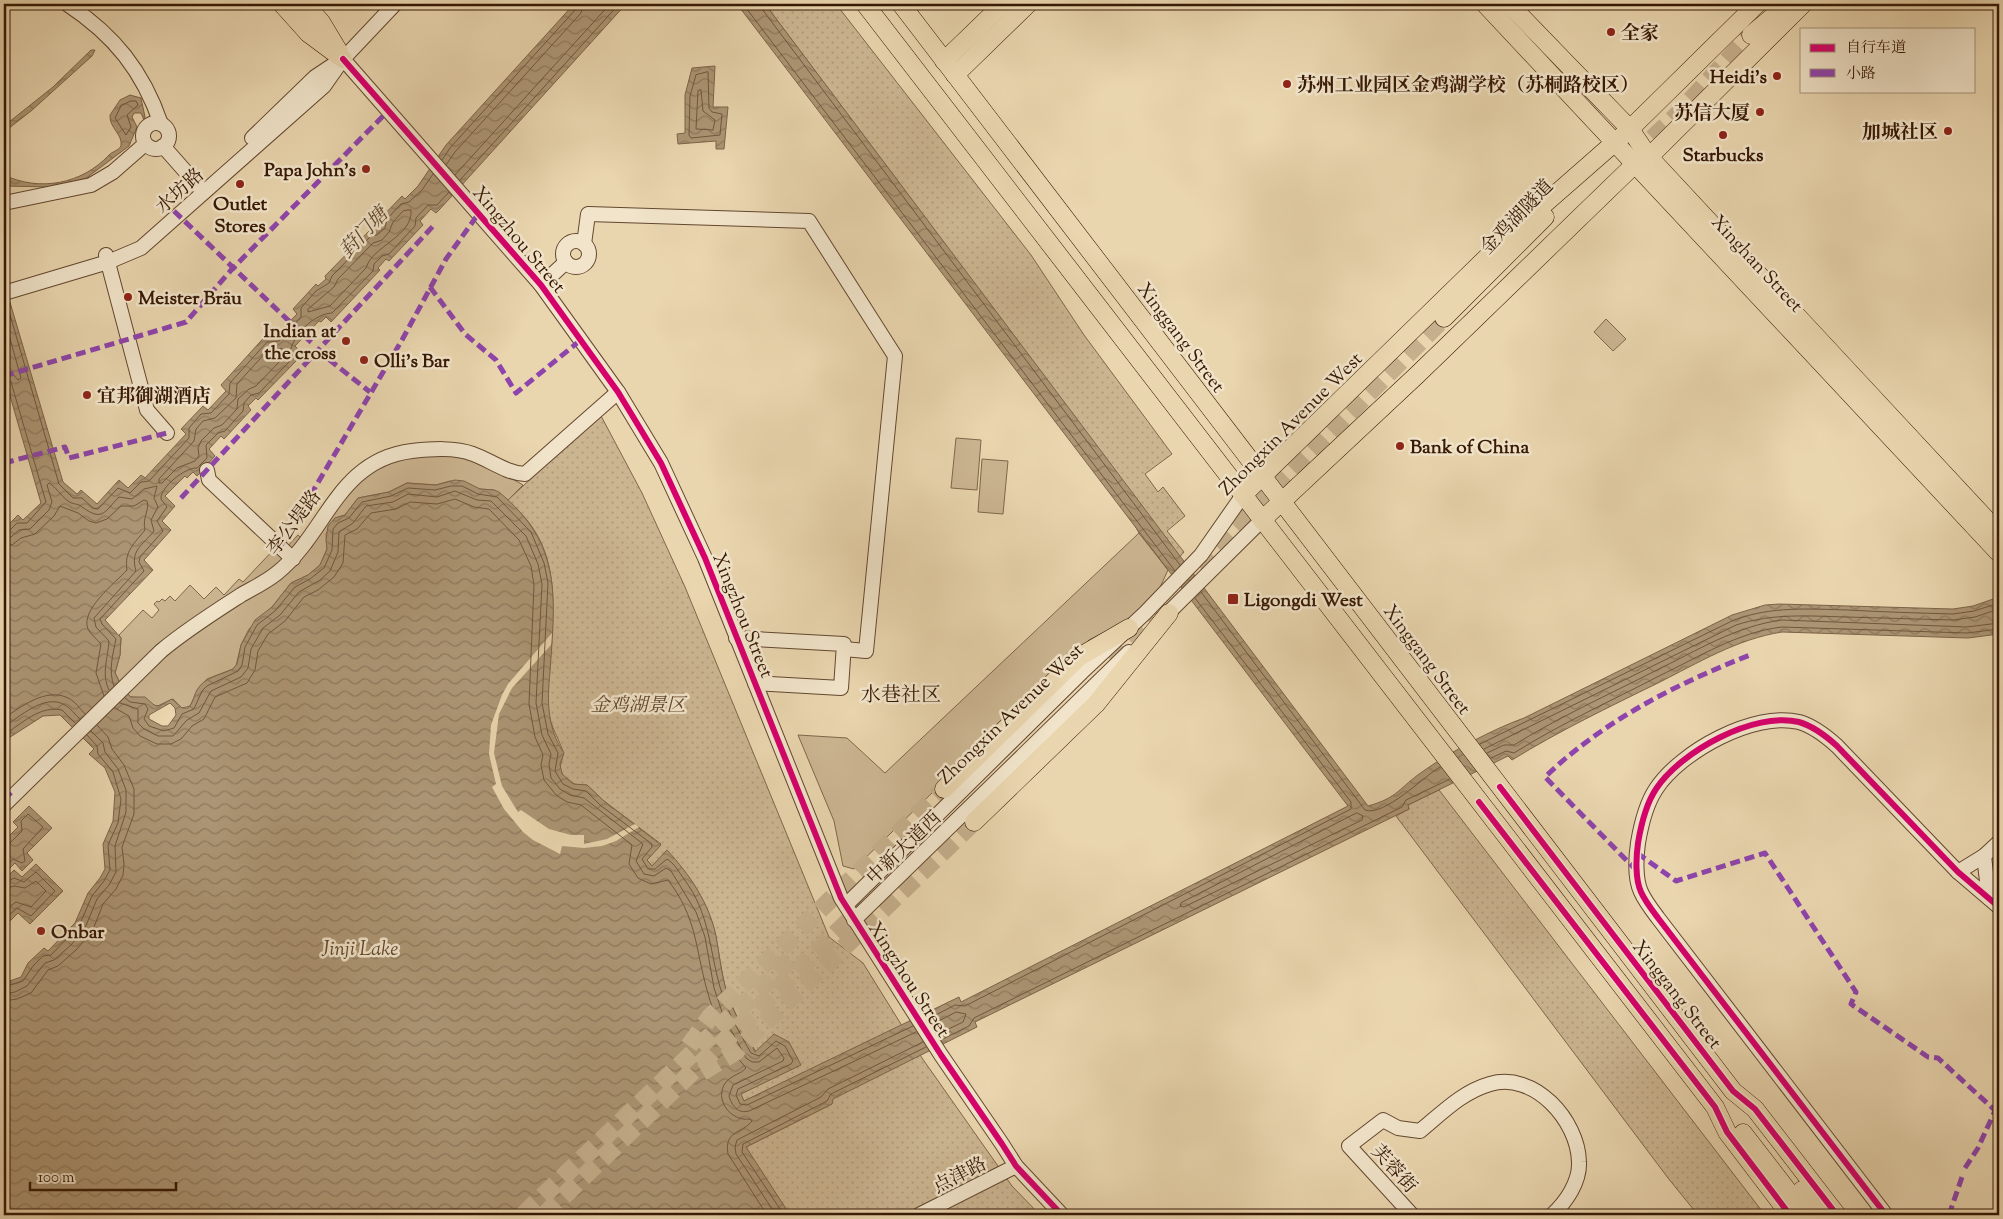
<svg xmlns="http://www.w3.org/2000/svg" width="2003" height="1219" font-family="'Sorts Mill Goudy','Noto Serif SC',serif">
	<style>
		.grass { fill: #cbb591; stroke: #80664a }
		.park { fill: url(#park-dots); stroke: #80664a }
		.water { fill: url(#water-waves); stroke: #7d6347; fill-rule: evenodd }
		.pier { fill: #e9d5ae }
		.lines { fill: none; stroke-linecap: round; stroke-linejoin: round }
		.shore { stroke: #71563c; stroke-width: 1 }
		.major-tunnel { stroke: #c5af8c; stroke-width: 18; stroke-dasharray: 18 9; stroke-linecap: butt }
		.minor-casing { stroke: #63472e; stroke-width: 16 }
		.major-casing { stroke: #361804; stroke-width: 19 }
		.minor { stroke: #f1e4ca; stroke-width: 14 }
		.major { stroke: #e9d5ae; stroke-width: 18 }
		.quiet { stroke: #8e44ad; stroke-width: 5; stroke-dasharray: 10 5; stroke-linecap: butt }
		.cycleway-casing { stroke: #f1e4ca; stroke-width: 9 }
		.cycleway { stroke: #d6006c; stroke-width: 6 }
		.poi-dot { fill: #8f2418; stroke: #f1e4ca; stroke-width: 2 }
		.labels { text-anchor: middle; stroke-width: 5; stroke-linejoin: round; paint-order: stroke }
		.poi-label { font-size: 19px; font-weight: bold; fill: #361804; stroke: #f1e4ca; text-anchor: start }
		.street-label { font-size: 19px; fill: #361804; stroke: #f1e4ca }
		.park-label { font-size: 19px; font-style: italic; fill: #63472e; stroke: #f1e4ca }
		.water-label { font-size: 20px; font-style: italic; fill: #5f442b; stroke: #f1e4ca }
		.neighbourhood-label { font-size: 20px; fill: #361804; stroke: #f1e4ca }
	</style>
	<defs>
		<pattern id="park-dots" width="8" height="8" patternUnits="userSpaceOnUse" patternTransform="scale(1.25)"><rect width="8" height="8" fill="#cbb591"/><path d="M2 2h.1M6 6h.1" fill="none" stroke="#af9b7b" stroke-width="1.8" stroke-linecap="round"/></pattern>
		<pattern id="water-waves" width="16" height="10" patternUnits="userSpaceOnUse" patternTransform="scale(1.25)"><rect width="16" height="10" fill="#ac9574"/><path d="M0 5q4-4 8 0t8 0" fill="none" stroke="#8d795d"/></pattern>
	</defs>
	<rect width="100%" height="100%" fill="#e9d5ae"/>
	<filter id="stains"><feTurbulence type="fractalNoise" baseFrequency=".004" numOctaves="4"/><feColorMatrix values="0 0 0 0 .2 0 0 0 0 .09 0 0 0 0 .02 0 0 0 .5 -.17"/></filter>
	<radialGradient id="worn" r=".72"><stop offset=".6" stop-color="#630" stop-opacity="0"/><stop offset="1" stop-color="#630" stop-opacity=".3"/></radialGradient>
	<g class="grass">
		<path d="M1606,319L1626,339L1613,351L1594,332Z"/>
		<path d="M956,438L981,440L977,490L951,488Z"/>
		<path d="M414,455H460L497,470L523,485L507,501L494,490L480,489L450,481L436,485L407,483L389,492L358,498L345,515L335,518L326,534L327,549L320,565L308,575L291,583L272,607L249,629L241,645L236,666L233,669L207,679L198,689L190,706L182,708L173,699L158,706L152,705L145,698L131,697L124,691L115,673L120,655L121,638L119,635L143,610L152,618L159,610L154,604L157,601L159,602L162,599L165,601L170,596L175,601L190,585L204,599L216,587L224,595L239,579L243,582L278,545L284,550L298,535L311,548C329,520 346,484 377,468C388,462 402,459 414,455Z"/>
		<path d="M982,459L1008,461L1003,514L978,512Z"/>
		<path d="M1139,533L1168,570L1157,594L1128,620L1089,640L854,869L843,866L834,821L798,735L847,738L885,773Z"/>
	</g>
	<g class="park">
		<path d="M765,4H836L1031,255L1084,335L1172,454L1145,474L1158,492L1163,487L1185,516L1167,531L1184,552L1168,570L1139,533L1076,419Z"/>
		<path d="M600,414L642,493L685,587L829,937L863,963L922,1058L1012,1186L1040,1215H790L746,1149V1147L832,1104L817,1067L744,1101L740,1094L800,1065L756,1052C744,1031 732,1010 725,986C721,970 719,953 716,937C709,904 690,875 667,851L652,866L647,860L661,844L604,801L587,785C575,787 564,781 560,770C560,764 564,756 563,751C557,735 547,720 547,701C549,629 573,551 507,501Z"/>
		<path d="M1439,790L1765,1215H1698L1668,1178L1396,816L1409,809L1408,805Z"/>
	</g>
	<g class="water">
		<path d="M574,4H626L440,209L436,213L431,209L420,221L423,225L389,261L386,259L378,268L380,270L331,322L326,317L321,322L319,321L295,346L298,349L292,355L297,360L258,400L256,398L248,406L251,410L224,439L221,436L209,449L215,456L197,476L193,472L187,478L185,476L165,496L175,506L162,521L171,530L144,560L153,570L105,620L121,638L120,655L115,673L124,691L131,697H145L154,705L158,706L172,699L182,708H188C194,702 193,697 197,690C204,677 221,675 233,669L237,664L241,645L255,620L272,607L291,583L308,575L320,565L327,549L326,540L328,526L335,518L345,515L358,498L389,492L407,483L436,485L455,480L464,481L480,489L494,490L499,492C563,545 555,597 550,672C547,701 547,728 564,753L560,764L562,774L574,784L587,785L604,801L661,845L647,860L652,866L667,850C690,875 709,903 716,936C719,953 721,970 725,986C731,1009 744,1030 755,1052L774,1034L789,1042L801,1065L741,1094L744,1101L959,997L961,1002L1348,806L737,4H765L1368,806C1398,798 1400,787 1422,772C1450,752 1493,729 1524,718L1732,615L1765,605L1779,604L1953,609L1973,606L1999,597V634L1968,638L1782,632C1737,639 1698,663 1658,683C1609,707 1559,731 1512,760L1508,756L1408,805L1409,809L975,1022L977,1027L833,1099L832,1104L746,1147L790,1215H4V983L21,977L28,963L44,948L48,951L75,923L88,893L100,878L105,869L103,844L113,821L115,792L105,768L89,754L94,749L60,715L43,716L4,741V529L18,515L23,520L41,503L4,375V282L63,482L77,494L81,490L97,504L119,480L128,488L141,475L145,478L186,434L181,429L203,406L208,410L226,391L221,385L269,332L274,338L297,314L293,309L316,284L318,286L326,279L325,276L371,229L374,231L382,223L379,220L402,196L405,199L418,186L446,145ZM170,703L175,708L176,715L168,726H162L149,719V715Z"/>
		<path d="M91,50H95L92,56L31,111L4,132V126L53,87Z"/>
		<path d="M715,66L713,107H728L724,149H716V141L678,144L677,134L685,133V95L692,68Z"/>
		<path d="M130,95L141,98L145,117L144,120L141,113H134L132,117L137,127L129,146L85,179L49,187L4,186V175C40,192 82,184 109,155C113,151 118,151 121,146C123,134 109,128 110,115L120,100Z"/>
		<path d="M29,806L52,828L27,853L33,860L22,871L15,863L4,874V841L18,827L13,822Z"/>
		<path d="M36,864L63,891L30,924L18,913L4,927V880L14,870L22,877Z"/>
	</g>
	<path class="pier" d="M552,633L551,645L512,688L499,714L494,753L502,786L518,812L521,810L549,829L571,835H584V844L607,839L635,824L639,827L616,841L602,846L584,848L562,846L560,854L533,840L523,832L504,809L492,787L496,784L489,754L491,725L502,695L508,684Z"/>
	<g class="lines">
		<g class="shore">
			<path d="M743,4L1175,571"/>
			<path d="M761,4L762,9L1180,565"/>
			<path d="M708,72L709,108L712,112L722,114L720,135L691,138L689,135L690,96L696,75Z"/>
			<path d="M701,90L703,111L715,120L713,130L696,129L698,91Z"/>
			<path d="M131,101H136L138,105L127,115L131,127L126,135L115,118L121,106Z"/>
			<path d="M442,160L450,148L576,9L577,4"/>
			<path d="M446,165L455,152L581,13L583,4"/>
			<path d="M455,175L610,4"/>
			<path d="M460,180L619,4"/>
			<path d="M411,210C413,237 373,245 366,268L330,306L308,312V309L334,287L338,279L373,243L382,240L389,232L393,222L403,211Z"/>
			<path d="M6,301L59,484L73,498H82L93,508L98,509L118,488L130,493L141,482L149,481L189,438V428L201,414L211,413L229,394L230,383L267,342L279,341L301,317V308L316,291L329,283L332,276L371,236L377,235L385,228L387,219L401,204L409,202L422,190L433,174"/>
			<path d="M4,317L21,378L18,380L12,373L4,371"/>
			<path d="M282,349L281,360L256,386L249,389L238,399L237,409L222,425L214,428L201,441L198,448L199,456L195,461L177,468L162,483H159V479L194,441L196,429L203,421L215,418L236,398L237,384L269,349Z"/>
			<path d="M4,378L11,382L46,502L27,523H17L9,531L4,532"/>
			<path d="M4,539L11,537L19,530L30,529L49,510L52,502L47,485L49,483C55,486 61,496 68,501C73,505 78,503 82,507C103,522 104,512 119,497L132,499L144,489L157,486L154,498L158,507L151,520L154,531C142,546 130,550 136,571L94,618L96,627L109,641C108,658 101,674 109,690"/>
			<path d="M4,546L12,545L21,538L35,534L54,516L60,506L78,513L89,521L96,523L107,519L121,506H134L144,500L147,501C150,509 142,518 145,530C134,544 124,551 127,570C115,583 80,610 88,629C91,635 97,639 101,644L96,673L104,696"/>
			<path d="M1201,592L1365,810C1384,817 1423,777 1440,767"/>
			<path d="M114,686C108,671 113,654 116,639L102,624L100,619L144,571L139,562L140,557L163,531L157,521L167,507L161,499C160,487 186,467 197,468L207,458L206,445L218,433L225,431L243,411L244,403L251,395L259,393L289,362C287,341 311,314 332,313L373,271L374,264L382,256L389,254L415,226L416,218L428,205H437L449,192"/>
			<path d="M125,698L130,702L145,704L148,709L144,719L149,726L164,731L174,728L182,714L194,709L202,691L207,686L238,671L242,665L245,647L257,625L275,611L295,587L310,579L324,568L332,550L333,529L338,523L349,518L362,502L391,496L408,488L435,490L451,486H462L478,494L497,497L531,532L544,563L548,583L542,703L548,734L558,753L555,771L563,784L573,789L586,791L600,805L652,844V847L642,859L648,869H655L667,859C674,863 679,872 684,879C710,914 709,948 720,987C727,1011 739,1032 751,1053L759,1056L776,1041L785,1046L793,1061L791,1064L738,1089L736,1095L740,1104L747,1105L913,1026"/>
			<path d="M120,703L138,709V723L144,729L158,736H173L187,720L199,713L211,691L241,677L248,668L251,649L263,628L280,615L299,592L320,580L330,571L338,552L339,532L353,523L366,506L393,502L408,494L437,497L455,491L477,500L491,501L526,536L538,564L542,584L536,703L542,735L551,754L549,764L551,778L560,789L570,795L584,798L643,844L636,861L644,874L654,876L666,868L671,871L696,912L705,937L714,988L723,1015L746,1058L752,1062H759L777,1048L784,1058L783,1061L733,1085L729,1096C732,1106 738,1114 749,1111L916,1032"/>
			<path d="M115,708L129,716L133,728L140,736L157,744H171L181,739L192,726L204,719L215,697L247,683L255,670L258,651L268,634L285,621L304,597L318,590L334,577L343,563L345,535L357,529L371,513L396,509L410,502L437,504L455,499L474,507L489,509L519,540L531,566L534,585L529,704L535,737L543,755L541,765L544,780L556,795L567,802L581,805L632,845L629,864L638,878L651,884L668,880C697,918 695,947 707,990C714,1017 728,1048 746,1068C741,1074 732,1075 726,1082C713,1099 731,1122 750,1119L752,1121C742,1134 724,1130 728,1154L767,1215"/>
			<path d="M4,718C21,707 46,687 68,698C75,701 80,709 85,714"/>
			<path d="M4,727C19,717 45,693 65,705C71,708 75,715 80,719"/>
			<path d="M4,735C21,724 40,705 62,710L75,723"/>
			<path d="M1480,744L1734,620C1772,606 1809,609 1848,610C1883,612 1918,613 1953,614L1974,611L1999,603"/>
			<path d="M1484,749L1736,625C1773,613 1808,616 1846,617C1882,618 1917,619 1953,620L1975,617L1999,609"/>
			<path d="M1487,753L1504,745H1514C1559,717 1608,695 1655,671C1696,651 1736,626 1782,620L1967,627L1999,623"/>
			<path d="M1491,758L1506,751L1514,753C1560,724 1611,701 1659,676C1699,657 1738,632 1782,627L1967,633L1999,629"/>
			<path d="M1357,813L1363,816L1362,820L1184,907L1180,906L1181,903Z"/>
			<path d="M4,845L9,844L22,831L21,821L28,814L43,827L23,849L25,861L22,863L13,859L4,867"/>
			<path d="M4,883L14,878L24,882L36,872L55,891L31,916L17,908L4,920"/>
			<path d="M4,889L14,886L25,888L36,881L46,891L31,907L16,902L4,911"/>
			<path d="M4,987L23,981L33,966L43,956L51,955L79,926L92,896L104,881L110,870L108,845L118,823L121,799L113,772L98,754L97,746L87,735"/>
			<path d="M4,994L15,992L27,986L45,963L54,960L71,945L85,928L97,899L109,885L116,872L115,846L126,812V790L118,769L105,752L103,743L91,731"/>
			<path d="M4,1001L17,999L31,993L48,970L58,966L76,950L92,932L103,904L116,889L123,875L124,864L122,847L134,814V789L124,765L112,749L108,737L97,725"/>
			<path d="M928,1019L955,1005L965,1006L1351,809V802L1195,598"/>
			<path d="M931,1025L956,1012L966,1014L963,1022L938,1034"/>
			<path d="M941,1040L969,1026L974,1018L1402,807L1406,800L1450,779"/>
			<path d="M776,1215L736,1154L735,1147L737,1140L821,1097L828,1089L923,1042"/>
			<path d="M784,1215L742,1152L743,1144L827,1101L831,1094L926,1047"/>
		</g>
		<g class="major-tunnel">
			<path d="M1633,157L1675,117L1751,35"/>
			<path d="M1197,565L1444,318"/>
			<path d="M1113,662L1156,619"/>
			<path d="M689,1046L710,1017L944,789"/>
			<path d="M702,1072L735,1052L974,822"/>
			<path d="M523,1215L791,959"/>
			<path d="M544,1215L864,906"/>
		</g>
		<defs>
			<g id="minor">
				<path d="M67,4C114,35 143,71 161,124"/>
				<path d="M343,59L541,285L618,392L661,463L705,558L841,898L941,1055L1002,1144L1016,1166L1062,1215"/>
				<circle cx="156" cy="136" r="13"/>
				<path d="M252,138L315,77L336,63"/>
				<path d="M163,146L200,188"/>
				<path d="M4,203L91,185L113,172L145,144"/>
				<circle cx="576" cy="254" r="13"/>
				<path d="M584,244L588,214L809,221L895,356L866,651L844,649"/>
				<path d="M106,255L147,410L167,433"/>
				<path d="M541,285L566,262"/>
				<path d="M4,293L108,262L141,248L324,86L343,59L395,4"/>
				<path d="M207,470L209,480L293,559"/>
				<path d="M1162,619L1262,520"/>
				<path d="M736,638L844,644L841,688L755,683"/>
				<path d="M4,805L161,651C186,630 213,613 241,595C253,588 266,582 277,573C327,533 337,460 412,451C431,449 455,447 473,454C490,460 506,473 525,474L618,392"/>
				<path d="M1984,856L1989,898"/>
				<path d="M1958,872L1984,856L1999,842"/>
				<path d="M846,905L1082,672L1145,613L1201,555L1243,495"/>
				<path d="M854,920L1129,652"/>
				<path d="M919,1215L1016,1166"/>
				<path d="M1412,1215L1349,1146L1383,1120L1398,1128L1420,1131C1442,1113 1462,1092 1490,1084C1534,1071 1578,1120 1579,1162C1580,1182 1566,1202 1552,1215"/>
				<path d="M1886,1215L1658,918C1652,910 1645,901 1641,892C1635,879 1636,857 1638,843C1641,825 1646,804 1656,789C1680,752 1754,711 1799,722C1813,726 1826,736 1837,746L1958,872L1999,907"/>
			</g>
			<g id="major">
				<path d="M282,4L308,33L343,59"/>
				<path d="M305,4L321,22L339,52"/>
				<path d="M865,4L1715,1107L1727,1132L1790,1215"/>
				<path d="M901,4L1733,1091L1755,1109L1837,1215"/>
				<path d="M1485,4L1999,553"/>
				<path d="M1509,4L1630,129L1649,157L1999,533"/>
				<path d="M1751,35L1788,4"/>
				<path d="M944,61L1003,4"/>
				<path d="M955,75L1028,4"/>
				<path d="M1444,318L1545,217"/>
				<path d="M1243,495L1517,228L1630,129L1757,4"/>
				<path d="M1262,520L1417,375L1636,163L1649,157L1803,4"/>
				<path d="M944,789L1079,657L1129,628"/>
				<path d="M974,822L1096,704L1169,613"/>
				<path d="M1743,1133L1805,1213"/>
				<path d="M1802,1190L1821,1215"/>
			</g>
		</defs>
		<use href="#minor" class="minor-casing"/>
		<use href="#major" class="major-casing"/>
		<use href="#minor" class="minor"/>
		<use href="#major" class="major"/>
		<g class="quiet">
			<path d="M174,211L314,345"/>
			<path d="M430,287L465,334L496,360L516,393L582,339"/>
			<path d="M317,350L370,392"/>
			<path d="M4,376L186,322L232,269L389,110"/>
			<path d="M4,463L65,447L69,458L167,433"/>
			<path d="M181,498L435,224"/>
			<path d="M280,547L402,340L446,259L479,213"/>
			<path d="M4,789L12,797"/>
			<path d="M1637,853L1676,881L1765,853L1856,992L1851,1004L1928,1057L1938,1058L1999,1114"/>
			<path d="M1637,871L1545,777C1603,721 1676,684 1750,655"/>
			<path d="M1965,1168L1978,1148L1999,1102"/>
			<path d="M1949,1215L1962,1177"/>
		</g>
		<defs>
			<g id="cycleway">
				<path d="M343,59L541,285L618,392L661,463L705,558L841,898L941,1055L1002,1144L1016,1166L1062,1215"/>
				<path d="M1500,787L1733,1091L1755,1109L1837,1215"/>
				<path d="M1479,802L1715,1107L1727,1132L1790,1215"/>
				<path d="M1886,1215L1658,918C1652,910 1645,901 1641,892C1635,879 1636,857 1638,843C1641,825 1646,804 1656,789C1680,752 1754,711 1799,722C1813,726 1826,736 1837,746L1958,872L1999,907"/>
			</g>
		</defs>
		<use href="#cycleway" class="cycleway-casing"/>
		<use href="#cycleway" class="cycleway"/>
	</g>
	<g class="poi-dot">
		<circle cx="1611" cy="32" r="5"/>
		<circle cx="1777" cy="76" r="5"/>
		<circle cx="1287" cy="84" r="5"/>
		<circle cx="1760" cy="112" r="5"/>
		<circle cx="1948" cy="131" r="5"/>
		<circle cx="1723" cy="135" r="5"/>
		<circle cx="366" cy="169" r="5"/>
		<circle cx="240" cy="184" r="5"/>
		<circle cx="128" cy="297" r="5"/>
		<circle cx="346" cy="341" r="5"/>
		<circle cx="364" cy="360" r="5"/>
		<circle cx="87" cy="395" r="5"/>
		<circle cx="1400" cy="446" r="5"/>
		<rect x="1227" y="593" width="12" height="12" rx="2.5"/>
		<circle cx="41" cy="931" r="5"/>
	</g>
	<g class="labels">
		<g class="poi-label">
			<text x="1621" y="39">全家</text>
			<text x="1767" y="83" text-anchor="end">Heidi's</text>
			<text x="1297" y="91">苏州工业园区金鸡湖学校（苏桐路校区）</text>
			<text x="1750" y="119" text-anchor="end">苏信大厦</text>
			<text x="1938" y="138" text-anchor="end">加城社区</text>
			<text x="1723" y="161" text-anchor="middle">Starbucks</text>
			<text x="356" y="176" text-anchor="end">Papa John's</text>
			<text x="240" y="210" text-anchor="middle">Outlet<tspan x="240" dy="22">Stores</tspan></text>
			<text x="138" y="304">Meister Bräu</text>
			<text x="336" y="337" text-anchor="end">Indian at<tspan x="336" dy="22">the cross</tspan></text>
			<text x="374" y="367">Olli's Bar</text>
			<text x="97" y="402">宜邦御湖酒店</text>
			<text x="1410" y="453">Bank of China</text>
			<text x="1244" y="606">Ligongdi West</text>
			<text x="51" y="938">Onbar</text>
		</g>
		<g class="street-label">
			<text transform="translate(179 190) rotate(-42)" y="7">水坊路</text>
			<text transform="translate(1516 216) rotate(-46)" y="7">金鸡湖隧道</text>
			<text transform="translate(520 239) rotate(50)" y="7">Xingzhou Street</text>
			<text transform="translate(1758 263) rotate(47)" y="7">Xinghan Street</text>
			<text transform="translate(1182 337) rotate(53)" y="7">Xinggang Street</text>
			<text transform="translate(1290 423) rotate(-45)" y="7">Zhongxin Avenue West</text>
			<text transform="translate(293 522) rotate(-53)" y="7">李公堤路</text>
			<text transform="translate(744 615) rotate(68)" y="7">Xingzhou Street</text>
			<text transform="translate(1428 659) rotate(53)" y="7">Xinggang Street</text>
			<text transform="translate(1010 713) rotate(-44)" y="7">Zhongxin Avenue West</text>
			<text transform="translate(903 847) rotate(-44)" y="7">中新大道西</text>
			<text transform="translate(910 979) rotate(57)" y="7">Xingzhou Street</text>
			<text transform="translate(1678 994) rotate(52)" y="7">Xinggang Street</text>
			<text transform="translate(1395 1168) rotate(48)" y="7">芙蓉街</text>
			<text transform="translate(959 1174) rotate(-27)" y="7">点津路</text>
		</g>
		<g class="park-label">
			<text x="638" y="711">金鸡湖景区</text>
		</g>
		<g class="water-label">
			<text transform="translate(363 232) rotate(-47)" y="7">葑门塘</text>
			<text x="360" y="955">Jinji Lake</text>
		</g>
		<g class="neighbourhood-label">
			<text x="901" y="701">水巷社区</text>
		</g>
	</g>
	<rect width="2003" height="1219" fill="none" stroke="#e9d5ae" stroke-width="20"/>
	<rect x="5" y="5" width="1993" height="1209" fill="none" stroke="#361804" stroke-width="2.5"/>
	<rect x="10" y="10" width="1983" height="1199" fill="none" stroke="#361804"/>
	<rect x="1800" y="28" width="175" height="65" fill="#f1e4ca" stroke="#a6927b"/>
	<rect x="1810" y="44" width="25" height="8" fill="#d6006c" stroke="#a6927b"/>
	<text x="1846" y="52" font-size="15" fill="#361804">自行车道</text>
	<rect x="1810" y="69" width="25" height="8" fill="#8e44ad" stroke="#a6927b"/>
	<text x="1846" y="78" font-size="15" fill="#361804">小路</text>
	<path d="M30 1182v8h146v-8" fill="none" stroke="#361804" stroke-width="2.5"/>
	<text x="38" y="1182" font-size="15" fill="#361804" stroke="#f1e4ca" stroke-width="4" paint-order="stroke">100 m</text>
	<rect width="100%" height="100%" filter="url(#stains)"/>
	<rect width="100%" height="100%" fill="url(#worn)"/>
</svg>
